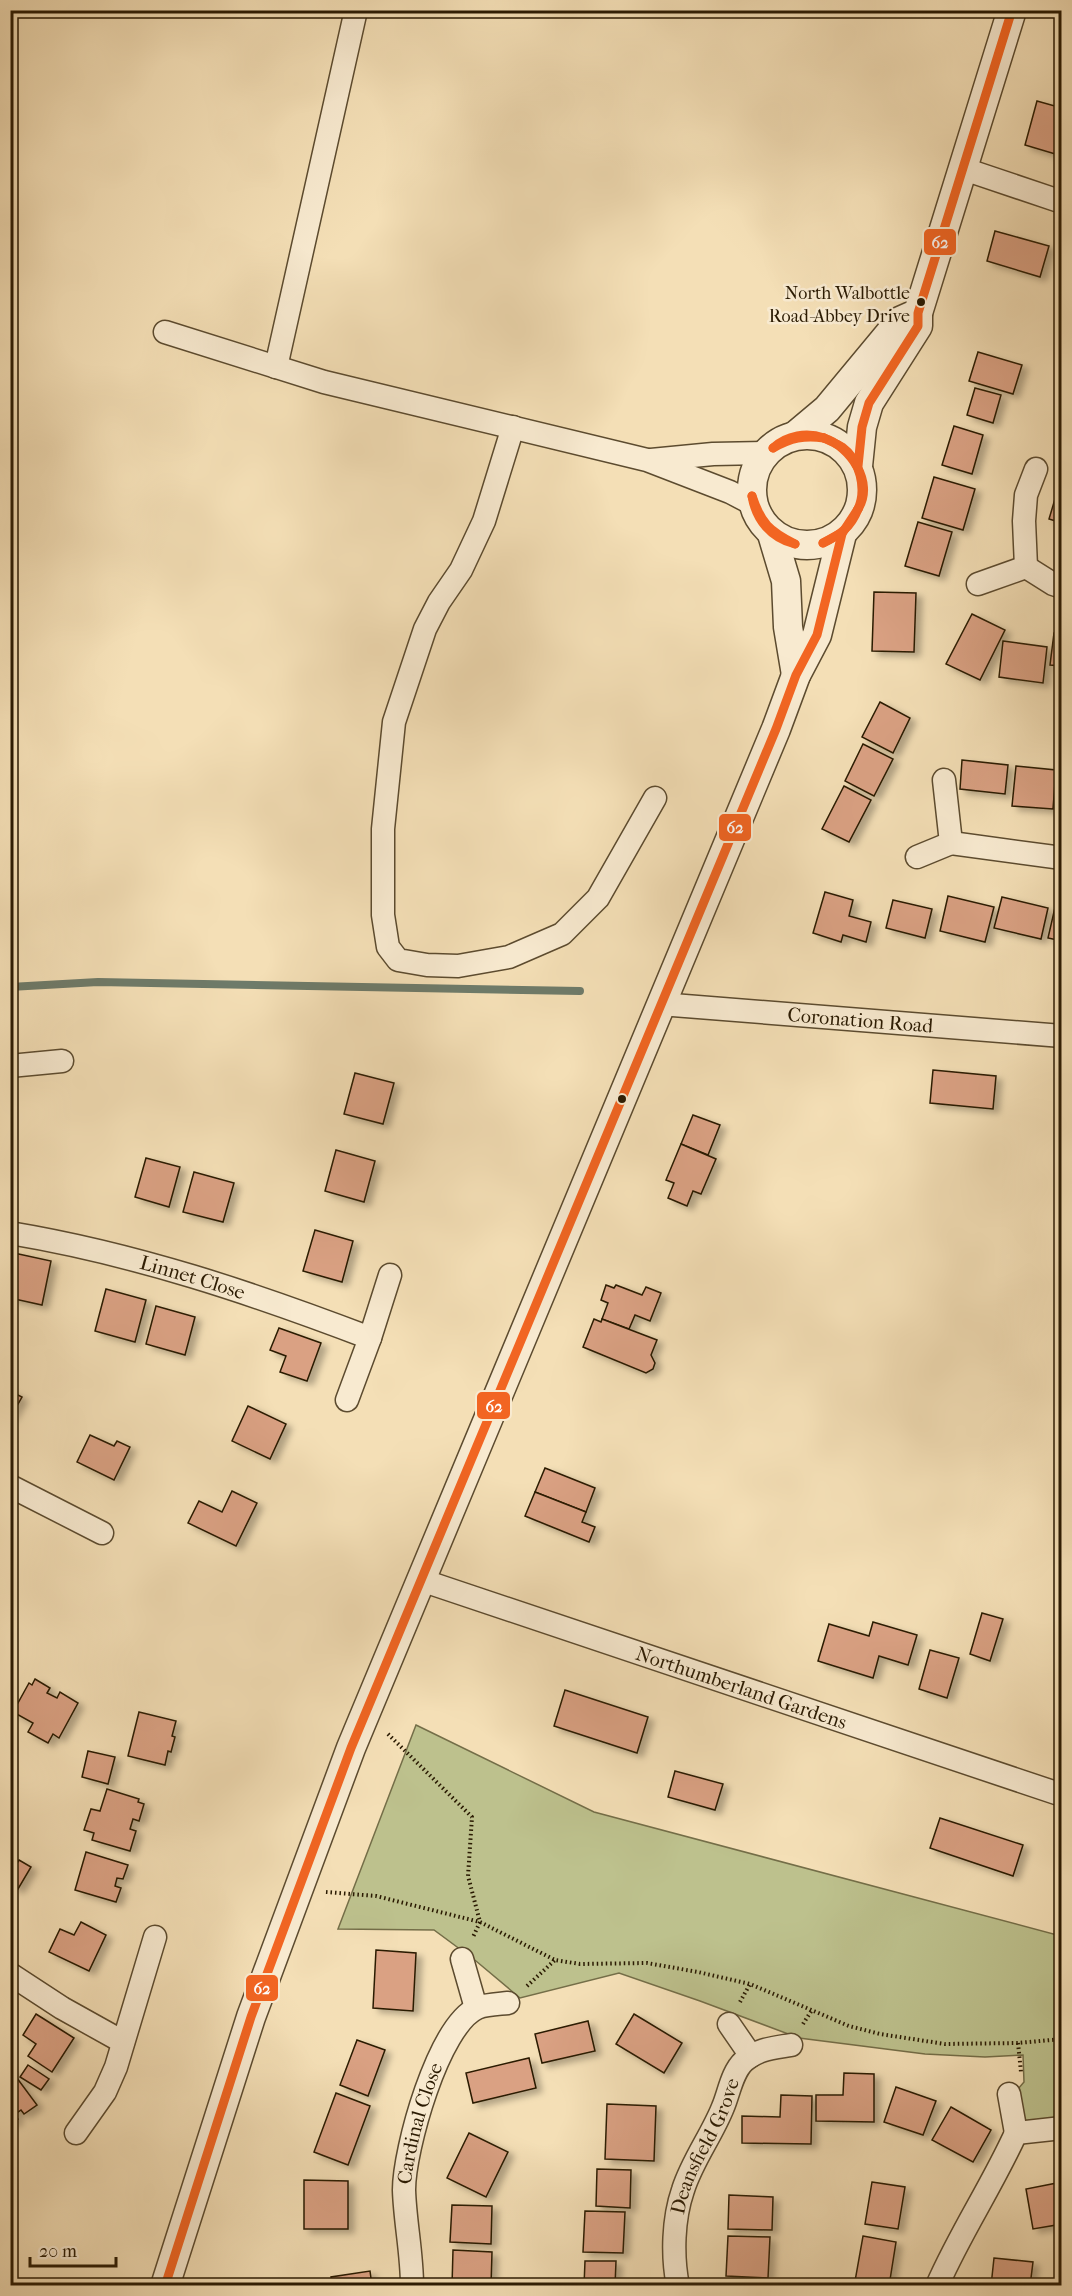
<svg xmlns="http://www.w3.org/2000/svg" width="1072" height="2296" font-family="'IM FELL French Canon',serif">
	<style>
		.green { fill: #bdc18d; stroke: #746e48; stroke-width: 1.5 }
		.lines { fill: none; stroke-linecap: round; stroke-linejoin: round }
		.stream { stroke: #6e7b6a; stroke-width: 8 }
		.building { fill: #daa183; stroke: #2a1a02; stroke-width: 1.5; filter: url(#shadow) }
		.minor-casing { stroke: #5c4b2f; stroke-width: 25 }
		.tertiary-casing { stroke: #5c4b2f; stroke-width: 31 }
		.path { stroke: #2a1a02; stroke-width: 4; stroke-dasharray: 1.5 3; stroke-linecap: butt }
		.minor { stroke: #f8ead0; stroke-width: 22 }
		.tertiary { stroke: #f8ead0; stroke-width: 28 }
		.bus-1-casing { stroke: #f8ead0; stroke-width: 14 }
		.bus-1 { stroke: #f26522; stroke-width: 9 }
		.bus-dot { fill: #2a1a02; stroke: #f8ead0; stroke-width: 2 }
		.labels { text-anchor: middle; stroke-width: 5; stroke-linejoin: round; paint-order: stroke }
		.bus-label { font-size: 18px; fill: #2a1a02; stroke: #f8ead0; text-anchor: end }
		.street-label { font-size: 20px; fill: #2a1a02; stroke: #f8ead0 }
		.line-badge { stroke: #f8ead0; stroke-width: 2 }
		.badge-label { font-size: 16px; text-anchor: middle; font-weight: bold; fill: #fff }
	</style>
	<defs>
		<filter id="shadow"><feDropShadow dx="6" dy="4" stdDeviation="3" flood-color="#0004"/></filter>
	</defs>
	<rect width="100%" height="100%" fill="#f4dfb6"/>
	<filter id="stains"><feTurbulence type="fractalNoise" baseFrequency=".00333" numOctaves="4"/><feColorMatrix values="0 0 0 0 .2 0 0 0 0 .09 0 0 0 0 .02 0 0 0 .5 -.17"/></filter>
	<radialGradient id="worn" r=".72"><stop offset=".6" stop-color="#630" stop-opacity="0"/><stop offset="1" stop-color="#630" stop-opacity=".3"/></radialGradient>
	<path class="green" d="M416,1725L594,1812L1061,1936V2117L1019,2129L1012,2096L1024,2082L1023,2055L985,2057L925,2054L799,2038L700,2001L619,1973L520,1998L476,1961L434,1930L338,1929Z"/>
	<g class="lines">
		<path class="stream" d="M10,987L98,982L580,991"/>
	</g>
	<g class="building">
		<path d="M1037,101L1062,108V156L1025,145Z"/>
		<path d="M995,231L1049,246L1040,277L987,261Z"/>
		<path d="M978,352L1022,365L1013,394L969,381Z"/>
		<path d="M975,388L1001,395L993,423L967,415Z"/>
		<path d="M954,426L983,435L972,474L942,465Z"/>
		<path d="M934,477L975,489L963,530L922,518Z"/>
		<path d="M1058,489L1062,490V523L1049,519Z"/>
		<path d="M918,522L952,532L939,576L905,566Z"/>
		<path d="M874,592L916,593L914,652L872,651Z"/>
		<path d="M972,614L1005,630L980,680L946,664Z"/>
		<path d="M1054,633L1062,634V666L1050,665Z"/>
		<path d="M1003,641L1047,647L1043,683L999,677Z"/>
		<path d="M880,702L910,718L893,753L862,737Z"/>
		<path d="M863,744L893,759L874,796L845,781Z"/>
		<path d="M962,760L1008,765L1005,794L960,789Z"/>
		<path d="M1016,766L1056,770L1053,809L1012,806Z"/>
		<path d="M844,786L871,800L849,842L822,829Z"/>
		<path d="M825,892L853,900L849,916L871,922L866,942L843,935L841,942L813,933Z"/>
		<path d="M948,896L994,907L985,942L940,931Z"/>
		<path d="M1002,897L1048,908L1041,939L994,928Z"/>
		<path d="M893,900L932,909L925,938L886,928Z"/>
		<path d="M1056,903L1062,904V941L1048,938Z"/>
		<path d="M933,1070L996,1076L993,1109L930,1103Z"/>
		<path d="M355,1073L394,1083L383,1124L344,1114Z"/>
		<path d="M693,1115L720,1125L708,1155L681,1144Z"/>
		<path d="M681,1144L716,1159L701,1194L693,1191L687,1206L668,1198L674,1183L666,1180Z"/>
		<path d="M336,1150L375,1161L364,1202L325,1191Z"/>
		<path d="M146,1158L180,1167L169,1207L135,1197Z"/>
		<path d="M194,1172L234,1183L223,1222L183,1212Z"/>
		<path d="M315,1230L353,1241L342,1282L303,1271Z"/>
		<path d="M14,1253L51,1261L42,1305L10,1298V1271Z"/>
		<path d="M606,1285L614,1288L616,1285L642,1295L646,1287L661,1293L650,1321L635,1315L629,1329L602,1319L608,1303L601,1300Z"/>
		<path d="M106,1289L146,1300L135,1342L95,1331Z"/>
		<path d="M156,1306L195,1317L185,1355L146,1344Z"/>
		<path d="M594,1319L601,1322L602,1319L657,1340L651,1355L655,1363L653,1369L646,1373L583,1347Z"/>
		<path d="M279,1328L321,1343L307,1381L280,1372L286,1356L270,1350Z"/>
		<path d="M10,1391L22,1397L10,1418Z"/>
		<path d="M248,1406L286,1424L270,1459L232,1441Z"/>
		<path d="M90,1435L114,1446L117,1441L130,1447L114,1480L77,1462Z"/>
		<path d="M545,1468L595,1488L586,1512L535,1492Z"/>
		<path d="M232,1491L257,1503L236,1546L188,1523L199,1501L222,1512Z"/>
		<path d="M535,1492L586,1512L582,1522L595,1527L589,1542L525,1516Z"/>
		<path d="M982,1613L1003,1619L990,1661L970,1654Z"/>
		<path d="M873,1622L917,1635L908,1665L879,1656L873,1678L818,1661L829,1624L869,1636Z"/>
		<path d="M930,1650L959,1658L947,1698L919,1689Z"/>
		<path d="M35,1679L50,1688L47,1693L57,1698L60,1692L78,1703L59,1738L53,1734L48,1743L28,1732L33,1723L13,1712L29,1683L32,1685Z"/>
		<path d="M565,1690L648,1717L637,1753L554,1726Z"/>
		<path d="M139,1712L176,1721L172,1736L175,1737L171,1752L168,1751L165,1765L128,1756Z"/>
		<path d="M88,1751L115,1757L108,1784L82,1777Z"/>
		<path d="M675,1771L723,1784L715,1810L668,1797Z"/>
		<path d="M107,1789L139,1799L138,1802L144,1804L139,1821L133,1819L130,1829L136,1831L130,1851L92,1840L94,1833L84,1830L91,1809L100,1811Z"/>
		<path d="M940,1818L1023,1845L1013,1876L930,1848Z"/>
		<path d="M86,1852L128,1865L123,1879L117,1878L115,1886L121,1888L116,1902L75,1890Z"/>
		<path d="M19,1860L31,1867L18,1889L10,1885V1875Z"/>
		<path d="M81,1922L106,1935L89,1971L49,1952L60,1929L74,1935Z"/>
		<path d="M376,1950L416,1953L413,2011L373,2008Z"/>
		<path d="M36,2014L74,2038L52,2072L28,2056L36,2044L23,2035Z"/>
		<path d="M634,2014L682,2043L664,2073L616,2044Z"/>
		<path d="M588,2021L595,2051L542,2063L535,2034Z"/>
		<path d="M357,2040L385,2050L368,2096L340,2085Z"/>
		<path d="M529,2058L536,2088L473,2103L466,2073Z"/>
		<path d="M28,2065L49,2079L41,2090L20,2077Z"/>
		<path d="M11,2070L37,2105L24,2114L21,2110L14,2115L18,2119L10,2124Z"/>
		<path d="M844,2073L874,2074V2122L816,2121V2095H843Z"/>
		<path d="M896,2087L936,2101L923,2135L884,2122Z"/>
		<path d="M336,2093L370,2106L348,2165L314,2152Z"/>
		<path d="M781,2095L812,2096L811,2144L742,2143V2116L780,2117Z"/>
		<path d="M607,2104L656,2106L654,2161L605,2159Z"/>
		<path d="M951,2107L991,2130L973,2162L932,2140Z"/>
		<path d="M469,2133L508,2152L486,2197L447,2178Z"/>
		<path d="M597,2169L631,2170L630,2208L596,2206Z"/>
		<path d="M304,2180L348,2181V2229H304Z"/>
		<path d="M872,2182L905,2187L898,2229L865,2224Z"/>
		<path d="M1062,2182V2224L1033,2229L1026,2189Z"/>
		<path d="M729,2195L773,2197L772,2230L728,2229Z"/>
		<path d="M452,2205L492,2206L491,2244L450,2242Z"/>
		<path d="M585,2211L625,2212L623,2253L583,2252Z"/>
		<path d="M728,2236L770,2237L768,2278L726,2276Z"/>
		<path d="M863,2236L896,2242L889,2286L855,2281Z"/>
		<path d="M453,2250L492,2252L491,2286H452Z"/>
		<path d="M994,2258L1033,2262L1030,2286H991Z"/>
		<path d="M585,2261H616L615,2286H584Z"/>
		<path d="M370,2271L372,2286H332L331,2277Z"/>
	</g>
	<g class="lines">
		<defs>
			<g id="minor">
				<path d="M961,168L1062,202"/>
				<path d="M165,332L324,382L647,460L730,492L753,504"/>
				<path d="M276,367L356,10"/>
				<path d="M513,427L484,521L461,570L439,602L425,629L394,722L383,829V915L388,947L398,960L427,965L458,966L509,957L562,934L598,898L655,798"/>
				<path d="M651,460L713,454L765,453"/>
				<path d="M1026,567L1053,584L1062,587"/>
				<path d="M978,584L1026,567L1024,521L1026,495L1036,469"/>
				<path d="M951,843L1062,858"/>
				<path d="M917,857L951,843L944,780"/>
				<path id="s1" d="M660,1004L1062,1036"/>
				<path d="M10,1066L62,1061"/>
				<path id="s2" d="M10,1233C136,1254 252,1293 370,1338"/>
				<path d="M347,1400L370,1338L390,1275"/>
				<path d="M10,1486L102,1533"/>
				<path id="s3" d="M421,1580L1062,1795"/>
				<path d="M462,1959L476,2008"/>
				<path d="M10,1974L62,2008L123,2042"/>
				<path d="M729,2024L751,2056"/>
				<path d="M1009,2094L1016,2133L1062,2128"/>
				<path d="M76,2133L105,2092L116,2067L155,1937"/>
				<path id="s4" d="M412,2286C412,2253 405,2222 404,2190C404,2150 438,2026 477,2008C486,2004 499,2004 508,2003"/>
				<path id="s5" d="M678,2286C672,2256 673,2219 683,2190C692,2161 712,2135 723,2107C729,2093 732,2072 744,2061C757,2049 774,2048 791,2045"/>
				<path d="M937,2286C960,2233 992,2186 1016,2133"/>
			</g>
			<g id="tertiary">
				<circle cx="807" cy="490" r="55"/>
				<path d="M796,435L827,409L900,321L918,313"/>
				<path d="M858,466L862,427L869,403L918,326V313L1012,10"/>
				<path d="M772,534L786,581L788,627L796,675"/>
				<path d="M165,2286L251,2017L351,1748L776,729L796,675L817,635L842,534"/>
			</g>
		</defs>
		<use href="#minor" class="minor-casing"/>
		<use href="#tertiary" class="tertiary-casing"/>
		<g class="path">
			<path d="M388,1734L472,1817L468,1876L480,1922L473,1937"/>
			<path d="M326,1892L376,1896L480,1922L555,1960L580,1964L647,1963L698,1972L750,1984L849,2026L880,2034L945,2044L1018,2043L1062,2039"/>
			<path d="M527,1986L555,1960"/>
			<path d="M740,2002L750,1984"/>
			<path d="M803,2024L812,2010"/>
			<path d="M1018,2043L1021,2072"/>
		</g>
		<use href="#minor" class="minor"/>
		<use href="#tertiary" class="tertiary"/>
		<defs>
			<g id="bus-1">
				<path d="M824,438C850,446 875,483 858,509"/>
				<path d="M824,438C830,441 837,444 842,447C860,460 867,489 858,509"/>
				<path d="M773,448C787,435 807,432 824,438"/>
				<path d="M773,448C791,438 804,435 824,438"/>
				<path d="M858,466L862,427L869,403L918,326V313L1012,10"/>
				<path d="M752,496C761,523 769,531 795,544"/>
				<path d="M752,496C756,520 771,538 795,544"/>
				<path d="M823,543L843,532L858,509"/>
				<path d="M823,543C840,535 851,527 858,509"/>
				<path d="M165,2286L251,2017L351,1748L776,729L796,675L817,635L842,534"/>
			</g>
		</defs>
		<use href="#bus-1" class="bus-1-casing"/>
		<use href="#bus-1" class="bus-1"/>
	</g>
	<g class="bus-dot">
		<circle cx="921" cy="302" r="5"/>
		<circle cx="622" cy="1099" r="5"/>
	</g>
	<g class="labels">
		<g class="bus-label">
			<text x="910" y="299">North Walbottle<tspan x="910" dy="23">Road-Abbey Drive</tspan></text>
		</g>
		<g class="street-label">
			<text dy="7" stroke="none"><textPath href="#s1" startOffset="201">Coronation Road</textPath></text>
			<text dy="7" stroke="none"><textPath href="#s2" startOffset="188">Linnet Close</textPath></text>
			<text dy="7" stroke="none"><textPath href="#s3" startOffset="338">Northumberland Gardens</textPath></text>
			<text dy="7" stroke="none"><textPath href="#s4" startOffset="165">Cardinal Close</textPath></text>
			<text dy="7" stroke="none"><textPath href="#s5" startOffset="146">Deansfield Grove</textPath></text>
		</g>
	</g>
	<g class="line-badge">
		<rect x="923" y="228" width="34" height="28" rx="6" fill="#f26522"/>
		<rect x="718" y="813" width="34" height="29" rx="6" fill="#f26522"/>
		<rect x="476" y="1391" width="35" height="29" rx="6" fill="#f26522"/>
		<rect x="245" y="1974" width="34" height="28" rx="6" fill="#f26522"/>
	</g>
	<g class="badge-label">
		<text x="940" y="248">62</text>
		<text x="735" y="833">62</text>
		<text x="494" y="1412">62</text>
		<text x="262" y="1994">62</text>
	</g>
	<rect width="1072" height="2296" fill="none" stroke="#f4dfb6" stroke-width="36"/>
	<rect x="12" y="12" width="1048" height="2272" fill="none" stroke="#2a1a02" stroke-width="3"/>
	<rect x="18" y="18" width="1036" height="2260" fill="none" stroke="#2a1a02" stroke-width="1.5"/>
	<path d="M30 2257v9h86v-9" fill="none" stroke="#2a1a02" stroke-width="3"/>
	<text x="39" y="2257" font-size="18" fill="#2a1a02" stroke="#f8ead0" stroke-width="4.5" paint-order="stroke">20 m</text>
	<rect width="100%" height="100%" filter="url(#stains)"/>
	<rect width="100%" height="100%" fill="url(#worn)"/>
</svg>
